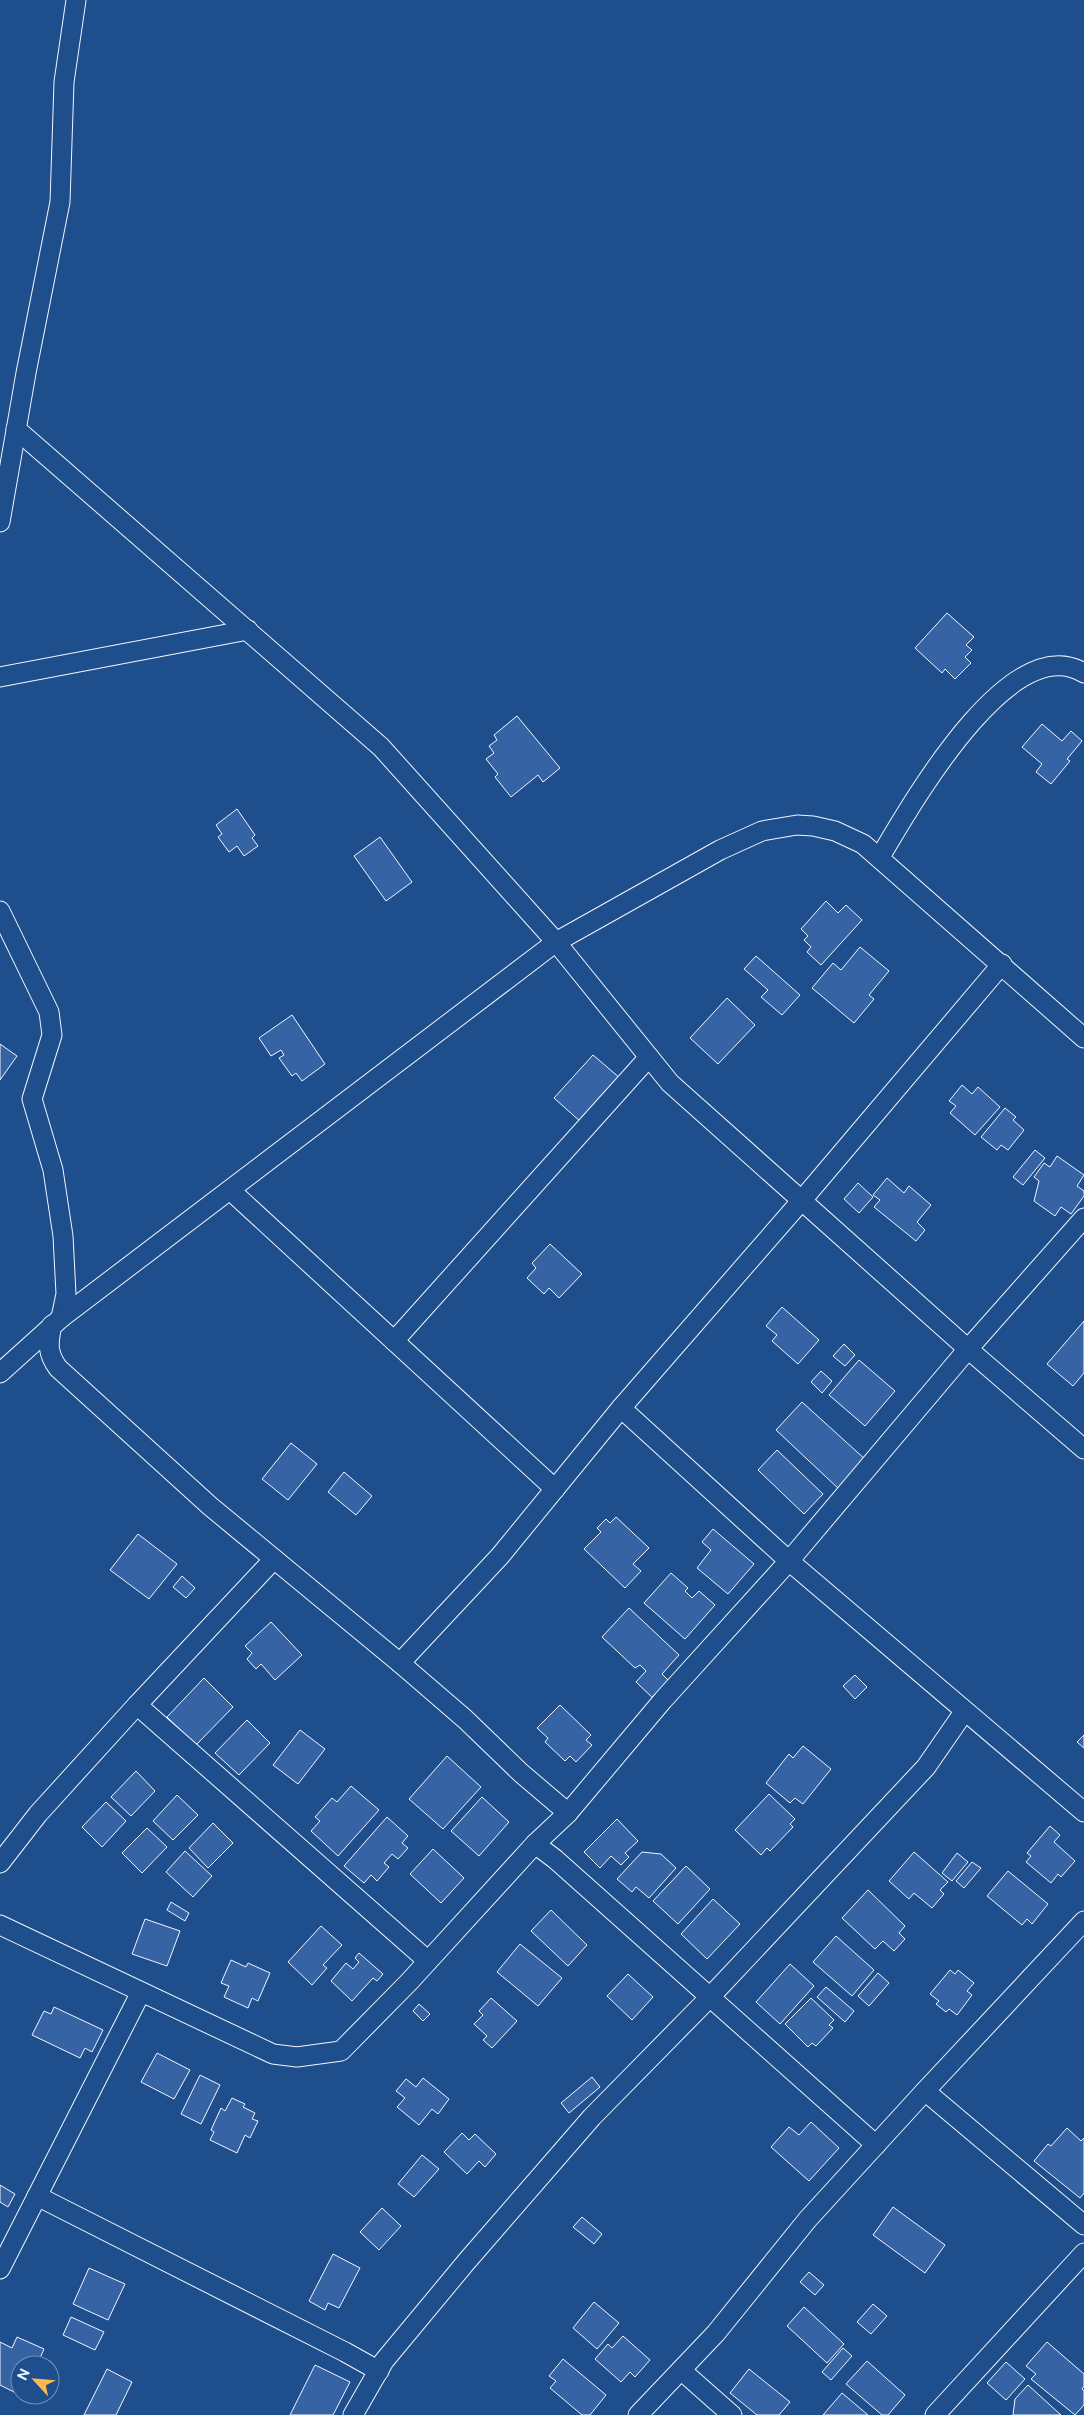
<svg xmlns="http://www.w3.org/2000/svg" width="1084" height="2415" font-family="'Public Sans',sans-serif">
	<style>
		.building { fill: #3563a3; stroke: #f2f6ff }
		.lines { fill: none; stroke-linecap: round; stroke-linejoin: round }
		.street-casing { stroke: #f2f6ff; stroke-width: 21 }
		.street { stroke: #1f4e8c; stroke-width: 19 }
	</style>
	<rect width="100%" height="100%" fill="#1f4e8c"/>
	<g class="building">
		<path d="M947,613L974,637L966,645L972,650L965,657L971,663L955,679L945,669L942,673L915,648Z"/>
		<path d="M517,716L560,768L543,782L538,775L511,797L495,777L498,774L486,759L494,753L489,746L497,740L494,735Z"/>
		<path d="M1042,724L1062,741L1071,731L1082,741L1067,759L1070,761L1051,784L1036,772L1042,764L1022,747Z"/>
		<path d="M237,809L255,835L252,838L258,846L244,856L237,846L229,852L218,837L222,834L216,825Z"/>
		<path d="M380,837L412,882L386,901L354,856Z"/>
		<path d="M826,901L838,913L846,905L862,920L821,965L807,952L811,947L804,940L808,936L801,929Z"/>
		<path d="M860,947L889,971L869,995L874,999L854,1023L812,988L833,963L841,970Z"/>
		<path d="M756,956L800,995L782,1015L761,997L768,990L744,969Z"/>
		<path d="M727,998L755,1025L718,1064L690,1038Z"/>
		<path d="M292,1015L325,1064L302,1081L296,1073L292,1076L279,1058L284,1055L281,1050L271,1056L259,1038Z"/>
		<path d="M0,1044L17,1056L0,1080Z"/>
		<path d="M593,1055L621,1079L582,1123L554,1098Z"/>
		<path d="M962,1085L972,1094L978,1087L1000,1107L975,1135L950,1113L956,1106L949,1101Z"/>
		<path d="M1005,1108L1016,1117L1013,1120L1024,1130L1008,1150L1001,1145L997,1150L981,1137Z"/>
		<path d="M1035,1150L1045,1158L1023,1185L1013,1177Z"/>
		<path d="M1057,1156L1084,1175L1077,1186L1084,1191V1196L1071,1214L1061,1207L1055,1216L1034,1201L1039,1181L1034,1177L1044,1163L1050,1167Z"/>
		<path d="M887,1178L904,1193L909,1186L931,1205L917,1222L925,1230L916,1241L874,1207L880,1200L873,1195Z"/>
		<path d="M858,1183L873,1197L859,1213L844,1199Z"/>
		<path d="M550,1244L582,1274L559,1298L549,1288L544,1294L527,1278L536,1268L532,1263Z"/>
		<path d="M782,1307L819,1340L798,1364L772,1341L777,1335L766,1326Z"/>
		<path d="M1084,1321V1373L1073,1386L1047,1364Z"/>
		<path d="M844,1344L855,1355L845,1366L833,1356Z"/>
		<path d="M859,1360L895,1391L865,1426L829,1395Z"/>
		<path d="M821,1371L832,1381L822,1393L811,1382Z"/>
		<path d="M802,1402L867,1461L840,1490L776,1430Z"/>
		<path d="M291,1443L317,1464L288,1500L262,1479Z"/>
		<path d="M777,1450L823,1494L804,1514L758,1470Z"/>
		<path d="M344,1472L372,1496L356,1515L328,1492Z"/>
		<path d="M616,1517L649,1548L633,1564L641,1571L625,1588L584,1549L601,1532L597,1528L606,1519L610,1523Z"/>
		<path d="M713,1529L754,1564L728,1594L697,1568L711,1550L702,1542Z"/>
		<path d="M138,1534L177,1564L149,1599L110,1570Z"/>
		<path d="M671,1573L688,1588L685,1591L692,1598L699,1591L715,1605L685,1639L644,1603Z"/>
		<path d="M182,1576L195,1588L186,1598L173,1587Z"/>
		<path d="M629,1608L679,1655L662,1674L672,1684L656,1701L636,1682L646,1671L640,1665L635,1668L602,1637Z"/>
		<path d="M271,1622L302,1655L275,1680L261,1664L256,1669L247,1659L252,1653L245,1646Z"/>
		<path d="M855,1675L867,1687L855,1699L843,1686Z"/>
		<path d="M204,1678L233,1707L196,1745L167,1717Z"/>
		<path d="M560,1705L591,1735L586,1740L592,1745L576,1762L570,1756L565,1761L545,1742L548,1738L537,1728Z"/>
		<path d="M247,1720L270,1743L239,1775L215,1753Z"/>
		<path d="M300,1730L325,1749L298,1784L273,1765Z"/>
		<path d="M1084,1735V1748L1077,1742Z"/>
		<path d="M803,1746L831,1769L803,1804L795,1798L790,1803L766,1783L789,1754L793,1758Z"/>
		<path d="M447,1756L481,1787L443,1829L409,1799Z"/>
		<path d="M136,1771L155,1791L131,1816L111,1797Z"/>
		<path d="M351,1786L379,1810L338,1856L311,1831L320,1821L315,1817L332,1798L337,1802Z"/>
		<path d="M769,1794L795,1819L790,1824L793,1827L770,1851L767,1848L761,1855L735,1830Z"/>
		<path d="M177,1795L198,1815L173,1840L153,1821Z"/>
		<path d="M482,1797L509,1822L479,1856L451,1831Z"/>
		<path d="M106,1802L126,1821L102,1847L82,1827Z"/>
		<path d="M387,1817L408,1836L402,1843L408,1848L398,1859L392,1854L384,1863L389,1867L377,1881L371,1875L364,1883L344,1866Z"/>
		<path d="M617,1819L638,1841L625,1853L629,1857L621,1865L611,1856L600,1868L584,1852Z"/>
		<path d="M213,1823L233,1843L208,1868L189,1848Z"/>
		<path d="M1050,1826L1060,1835L1054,1842L1075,1861L1061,1877L1058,1874L1051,1883L1026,1862L1031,1856L1027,1853Z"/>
		<path d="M147,1828L167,1847L142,1873L122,1853Z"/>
		<path d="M433,1849L464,1878L441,1903L410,1874Z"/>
		<path d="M185,1851L212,1876L193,1897L166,1872Z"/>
		<path d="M642,1852L661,1854L676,1868L649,1898L636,1887L632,1892L617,1879Z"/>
		<path d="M914,1852L948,1882L940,1890L944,1894L932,1908L914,1893L909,1899L889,1881Z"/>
		<path d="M957,1853L968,1862L952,1881L942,1873Z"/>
		<path d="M972,1862L981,1868L964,1888L956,1881Z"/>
		<path d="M686,1866L710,1889L678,1924L653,1901Z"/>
		<path d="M1008,1871L1048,1904L1032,1924L1027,1919L1022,1925L987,1896Z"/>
		<path d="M868,1890L905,1926L899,1933L905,1939L894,1951L883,1941L875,1949L842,1918Z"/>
		<path d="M713,1899L740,1924L707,1959L681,1934Z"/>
		<path d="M171,1902L189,1913L185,1921L167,1910Z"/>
		<path d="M551,1910L587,1945L568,1966L531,1931Z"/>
		<path d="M145,1919L180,1931L167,1966L132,1954Z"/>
		<path d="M321,1926L342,1945L323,1965L327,1968L312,1985L288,1962Z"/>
		<path d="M836,1936L874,1970L852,1996L813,1962Z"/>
		<path d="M520,1944L562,1978L538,2006L497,1972Z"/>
		<path d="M359,1953L383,1974L377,1981L373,1978L352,2001L331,1981L346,1963L353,1969L359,1962L355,1958Z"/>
		<path d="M231,1960L246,1967L248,1963L270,1973L258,2001L252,1998L248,2008L224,1997L229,1986L221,1983Z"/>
		<path d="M790,1964L814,1986L780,2024L756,2002Z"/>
		<path d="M950,1970L955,1974L958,1970L974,1983L967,1991L972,1995L957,2015L949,2009L946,2012L936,2004L939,2001L930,1994Z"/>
		<path d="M878,1973L889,1983L869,2006L858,1996Z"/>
		<path d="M628,1974L653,1997L632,2020L607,1996Z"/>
		<path d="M826,1987L854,2011L845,2022L817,1997Z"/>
		<path d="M491,1998L517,2021L492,2048L483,2040L487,2036L474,2024L483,2015L479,2011Z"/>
		<path d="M811,1998L834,2020L829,2025L833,2028L816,2046L812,2043L808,2047L785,2024Z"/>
		<path d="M419,2004L430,2014L423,2021L413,2011Z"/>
		<path d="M54,2007L103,2030L92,2052L85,2048L80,2058L32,2035L44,2011L51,2014Z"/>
		<path d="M157,2053L190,2070L174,2099L141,2082Z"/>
		<path d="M200,2075L220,2085L201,2124L181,2114Z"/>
		<path d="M592,2077L600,2087L569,2113L561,2103Z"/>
		<path d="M423,2078L449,2099L438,2114L432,2109L419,2125L397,2107L405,2098L396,2091L406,2079L416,2087Z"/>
		<path d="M232,2098L245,2104L243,2107L255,2113L252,2119L258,2121L250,2138L245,2135L237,2153L210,2140L214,2132L211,2130L221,2108L225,2111Z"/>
		<path d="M811,2122L839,2148L809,2181L771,2147L789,2127L799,2135Z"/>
		<path d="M1067,2128L1081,2141L1084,2138V2193L1080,2198L1034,2161L1048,2144L1051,2146Z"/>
		<path d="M462,2133L469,2140L475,2134L496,2154L485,2167L479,2161L467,2174L444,2152Z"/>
		<path d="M422,2155L439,2169L414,2197L398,2184Z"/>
		<path d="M0,2185L15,2194L8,2207L0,2202Z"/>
		<path d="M893,2207L945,2245L925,2273L873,2235Z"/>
		<path d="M382,2208L401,2226L379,2250L360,2232Z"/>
		<path d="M582,2217L602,2234L594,2244L573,2227Z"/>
		<path d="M333,2254L360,2268L339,2308L328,2303L325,2310L309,2301Z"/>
		<path d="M89,2268L125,2284L108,2320L73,2304Z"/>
		<path d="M809,2272L824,2285L815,2295L800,2282Z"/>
		<path d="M594,2302L619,2323L597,2349L573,2328Z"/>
		<path d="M873,2304L887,2316L871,2334L857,2322Z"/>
		<path d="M804,2307L844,2344L827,2363L787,2326Z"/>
		<path d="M71,2317L104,2332L95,2350L63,2335Z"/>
		<path d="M623,2336L650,2360L635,2377L630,2372L621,2382L595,2359L608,2344L612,2348Z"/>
		<path d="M17,2337L44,2349L37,2365H20V2384L16,2393L0,2385V2342L12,2348Z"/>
		<path d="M1047,2342L1084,2374V2386L1082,2389L1084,2391V2405L1075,2415L1031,2379L1036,2374L1026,2366Z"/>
		<path d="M843,2348L852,2356L831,2380L822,2372Z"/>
		<path d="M563,2359L606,2395L590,2415H582L550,2388L556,2381L549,2376Z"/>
		<path d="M867,2361L905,2395L888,2415H882L846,2384Z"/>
		<path d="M1006,2362L1025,2379L1006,2400L987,2383Z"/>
		<path d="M315,2365L350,2382L333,2415H290Z"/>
		<path d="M107,2369L132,2382L116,2415H84Z"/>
		<path d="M749,2369L790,2402L779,2415H757L730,2393Z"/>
		<path d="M1028,2385L1061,2415H1013L1015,2399Z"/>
		<path d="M842,2393L868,2415H823Z"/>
	</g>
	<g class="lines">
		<defs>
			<g id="street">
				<path d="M16,429L381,747L556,942L670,1083L968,1349L1084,1449"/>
				<path d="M0,522L26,373L60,202L64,82L76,0"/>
				<path d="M0,677L248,630"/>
				<path d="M880,857C910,807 1010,628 1084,673"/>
				<path d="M0,911L49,1012L52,1035L32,1099L53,1170L63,1236L66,1294L61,1318"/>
				<path d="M230,1190L555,1489"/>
				<path d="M52,1325C48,1343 47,1353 58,1368L210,1506L400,1663L465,1719L521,1773L568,1813"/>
				<path d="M394,1341L649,1057"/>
				<path d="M0,1373L61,1318L556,942L720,850L762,831L797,825L813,826L835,831L863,844L1084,1038"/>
				<path d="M621,1408L789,1561L1084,1812"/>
				<path d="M274,1559L137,1705L428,1961"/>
				<path d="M400,1663L500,1556L621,1408L802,1200L1002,964"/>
				<path d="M535,1844L555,1859L876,2145"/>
				<path d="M0,1863L38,1814L137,1705"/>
				<path d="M0,1925L273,2054L297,2057L341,2051L409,1982L535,1844L568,1813L663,1700L789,1561L968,1349L1084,1218"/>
				<path d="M925,2091L1084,2225"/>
				<path d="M37,2196L345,2352L379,2371"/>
				<path d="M0,2269L141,1992"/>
				<path d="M681,2370L732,2415"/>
				<path d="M353,2415L384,2361L467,2261L592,2117L710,1997L926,1767L964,1712"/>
				<path d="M638,2415L716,2333L808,2219L925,2091L1084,1921"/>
				<path d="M935,2415L1084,2253"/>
			</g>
		</defs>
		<use href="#street" class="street-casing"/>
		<use href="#street" class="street"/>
	</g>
	<g transform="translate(35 2380) rotate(296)"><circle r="24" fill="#1f4e8c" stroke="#7391ba"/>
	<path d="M0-4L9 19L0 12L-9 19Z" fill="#ffb74d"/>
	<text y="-8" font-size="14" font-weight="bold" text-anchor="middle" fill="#f2f6ff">N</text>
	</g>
</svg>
